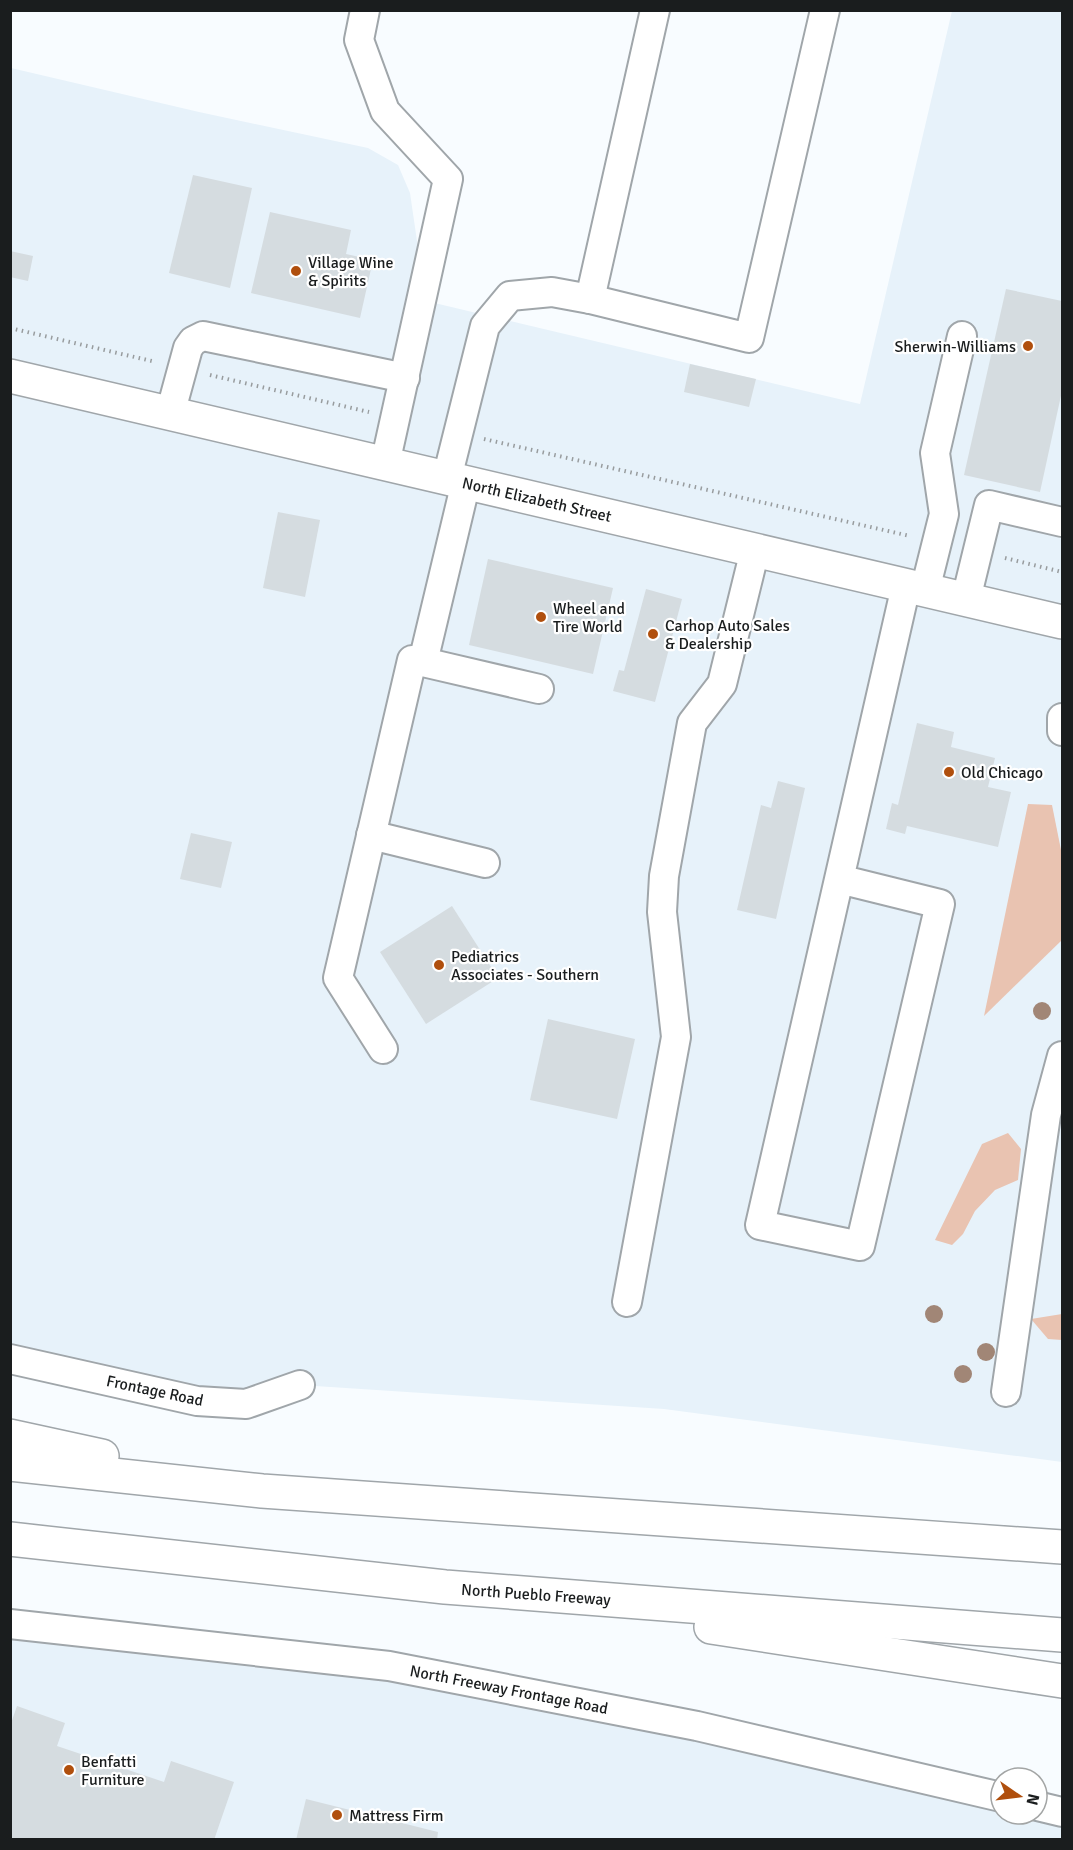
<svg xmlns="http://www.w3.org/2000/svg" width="1073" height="1850" font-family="Signika,sans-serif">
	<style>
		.built { fill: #e7f2fa }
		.green { fill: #e9c3b1 }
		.building { fill: #d5dce0 }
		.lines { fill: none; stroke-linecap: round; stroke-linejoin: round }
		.minor-casing { stroke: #a0a6aa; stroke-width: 32 }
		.major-casing { stroke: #a0a6aa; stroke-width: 36 }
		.highway-casing { stroke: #a0a6aa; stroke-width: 36 }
		.path { stroke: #989c9e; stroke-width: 4; stroke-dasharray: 1.5 4.5; stroke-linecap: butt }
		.minor { stroke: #fff; stroke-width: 28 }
		.major { stroke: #fff; stroke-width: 33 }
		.highway { stroke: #fff; stroke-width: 33 }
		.tree { fill: #a18676 }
		.poi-dot { fill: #b04f0d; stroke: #fff; stroke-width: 2 }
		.labels { text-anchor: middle; stroke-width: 4.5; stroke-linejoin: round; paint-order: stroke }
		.poi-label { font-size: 16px; fill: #1a1d1e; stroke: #fff; text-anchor: start }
		.street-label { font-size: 16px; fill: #1a1d1e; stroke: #fff }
	</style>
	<rect width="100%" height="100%" fill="#f8fcff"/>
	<g class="built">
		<path d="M952,11H1062V1462L664,1409L300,1385L246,1404L11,1359V68L199,112L368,148L398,165L410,193L417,241L422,300L860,404Z"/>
		<path d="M10,1624L375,1664L1001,1798V1814L1062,1812V1839H11Z"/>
	</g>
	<g class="green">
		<path d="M1028,804L1052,805L1062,855V940L984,1016Z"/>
		<path d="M1008,1133L1021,1149L1018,1180L995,1190L975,1211L963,1234L952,1245L935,1240L982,1144Z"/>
		<path d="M1062,1314V1340L1048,1339L1031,1319Z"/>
	</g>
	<g class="building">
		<path d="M193,175L252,188L230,288L169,273Z"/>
		<path d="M270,212L351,230L346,254L373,260L360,318L251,293Z"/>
		<path d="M10,251L33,256L28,281L10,277Z"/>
		<path d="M1006,289L1062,301V391L1040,492L964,475Z"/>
		<path d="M690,364L756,379L749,407L684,392Z"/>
		<path d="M278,512L320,520L305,597L263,588Z"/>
		<path d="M488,559L613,588L593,674L469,645Z"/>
		<path d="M646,589L682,599L655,702L613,691L619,670L624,671Z"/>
		<path d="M917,723L954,732L951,747L995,758L988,787L1011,792L998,847L907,826L905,834L886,829L892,803L898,805Z"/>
		<path d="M778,781L805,788L776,919L737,910L761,805L771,808Z"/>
		<path d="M191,833L232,842L221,888L180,879Z"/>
		<path d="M452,906L498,978L426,1024L380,952Z"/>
		<path d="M548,1019L635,1039L617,1119L530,1100Z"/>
		<path d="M17,1706L65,1723L57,1746L164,1782L171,1761L234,1782L214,1840H10V1726Z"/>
		<path d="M306,1799L438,1832L437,1840H296Z"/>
	</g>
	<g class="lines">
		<defs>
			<g id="minor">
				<path d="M365,10L359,40L385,111L448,179L385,464"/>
				<path d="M590,299L655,10"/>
				<path d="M170,414L188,348L193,341L203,336L405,378"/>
				<path d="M447,478L485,326L510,296L552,292L590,299L749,338L825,10"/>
				<path d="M925,590L944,514L935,453L962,336"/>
				<path d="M966,599L989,505L1062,522"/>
				<path d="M423,662L539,689"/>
				<path d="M1062,718V731"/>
				<path d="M371,835L485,863"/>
				<path d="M839,879L940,904L860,1246L760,1225L906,586"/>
				<path d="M383,1049L338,978L412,660L423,662L466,482"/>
				<path d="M627,1302L676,1037L662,912L664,876L692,723L722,684L755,550"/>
				<path d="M10,1359L197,1401L246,1404L300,1385"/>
				<path d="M1006,1392L1046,1115L1062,1056"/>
				<path d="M10,1624L389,1666L697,1726L1001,1797"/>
				<path d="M1037,1806L1062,1812"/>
			</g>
			<path id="major" d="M10,376L1062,622"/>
			<g id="highway">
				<path d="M10,1436L102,1456"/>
				<path d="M10,1464L262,1491L1062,1547"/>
				<path d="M10,1539L445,1587L1062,1635"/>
				<path d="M711,1627L1062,1681"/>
			</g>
		</defs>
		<use href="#minor" class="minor-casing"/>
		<use href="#major" class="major-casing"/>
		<use href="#highway" class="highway-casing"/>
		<g class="path">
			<path d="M10,328L156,362"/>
			<path d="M210,375L369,412"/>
			<path d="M484,439L910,536"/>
			<path d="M1005,558L1062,572"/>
		</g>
		<use href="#minor" class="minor"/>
		<use href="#major" class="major"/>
		<use href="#highway" class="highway"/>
	</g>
	<g class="tree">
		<circle cx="1042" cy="1011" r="9"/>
		<circle cx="934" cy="1314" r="9"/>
		<circle cx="986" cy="1352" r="9"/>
		<circle cx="963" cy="1374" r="9"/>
	</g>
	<g class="poi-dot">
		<circle cx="296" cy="271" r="6"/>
		<circle cx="1028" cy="346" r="6"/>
		<circle cx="541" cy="617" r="6"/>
		<circle cx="653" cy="634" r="6"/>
		<circle cx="949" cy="772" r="6"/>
		<circle cx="439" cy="965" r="6"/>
		<circle cx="69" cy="1770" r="6"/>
		<circle cx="337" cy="1815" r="6"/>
	</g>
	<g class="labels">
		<g class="poi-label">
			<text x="308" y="268">Village Wine<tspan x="308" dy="18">&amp; Spirits</tspan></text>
			<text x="1016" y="352" text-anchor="end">Sherwin-Williams</text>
			<text x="553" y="614">Wheel and<tspan x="553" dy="18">Tire World</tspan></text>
			<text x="665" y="631">Carhop Auto Sales<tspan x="665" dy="18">&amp; Dealership</tspan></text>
			<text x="961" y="778">Old Chicago</text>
			<text x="451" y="962">Pediatrics<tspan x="451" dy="18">Associates - Southern</tspan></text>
			<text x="81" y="1767">Benfatti<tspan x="81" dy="18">Furniture</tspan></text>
			<text x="349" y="1821">Mattress Firm</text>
		</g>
		<g class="street-label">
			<text transform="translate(537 499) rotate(13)" y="6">North Elizabeth Street</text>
			<text transform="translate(155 1390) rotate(12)" y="6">Frontage Road</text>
			<text transform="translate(536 1594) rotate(4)" y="6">North Pueblo Freeway</text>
			<text transform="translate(509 1689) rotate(11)" y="6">North Freeway Frontage Road</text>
		</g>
	</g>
	<rect width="1073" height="1850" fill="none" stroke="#1a1d1e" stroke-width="24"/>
	<g transform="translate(1019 1796) rotate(104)"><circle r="28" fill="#ffffff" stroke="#a3a5a5" stroke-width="1.5"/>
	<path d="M0-4.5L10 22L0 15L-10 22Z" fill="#b04f0d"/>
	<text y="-9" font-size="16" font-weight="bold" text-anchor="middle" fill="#1a1d1e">N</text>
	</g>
</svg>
